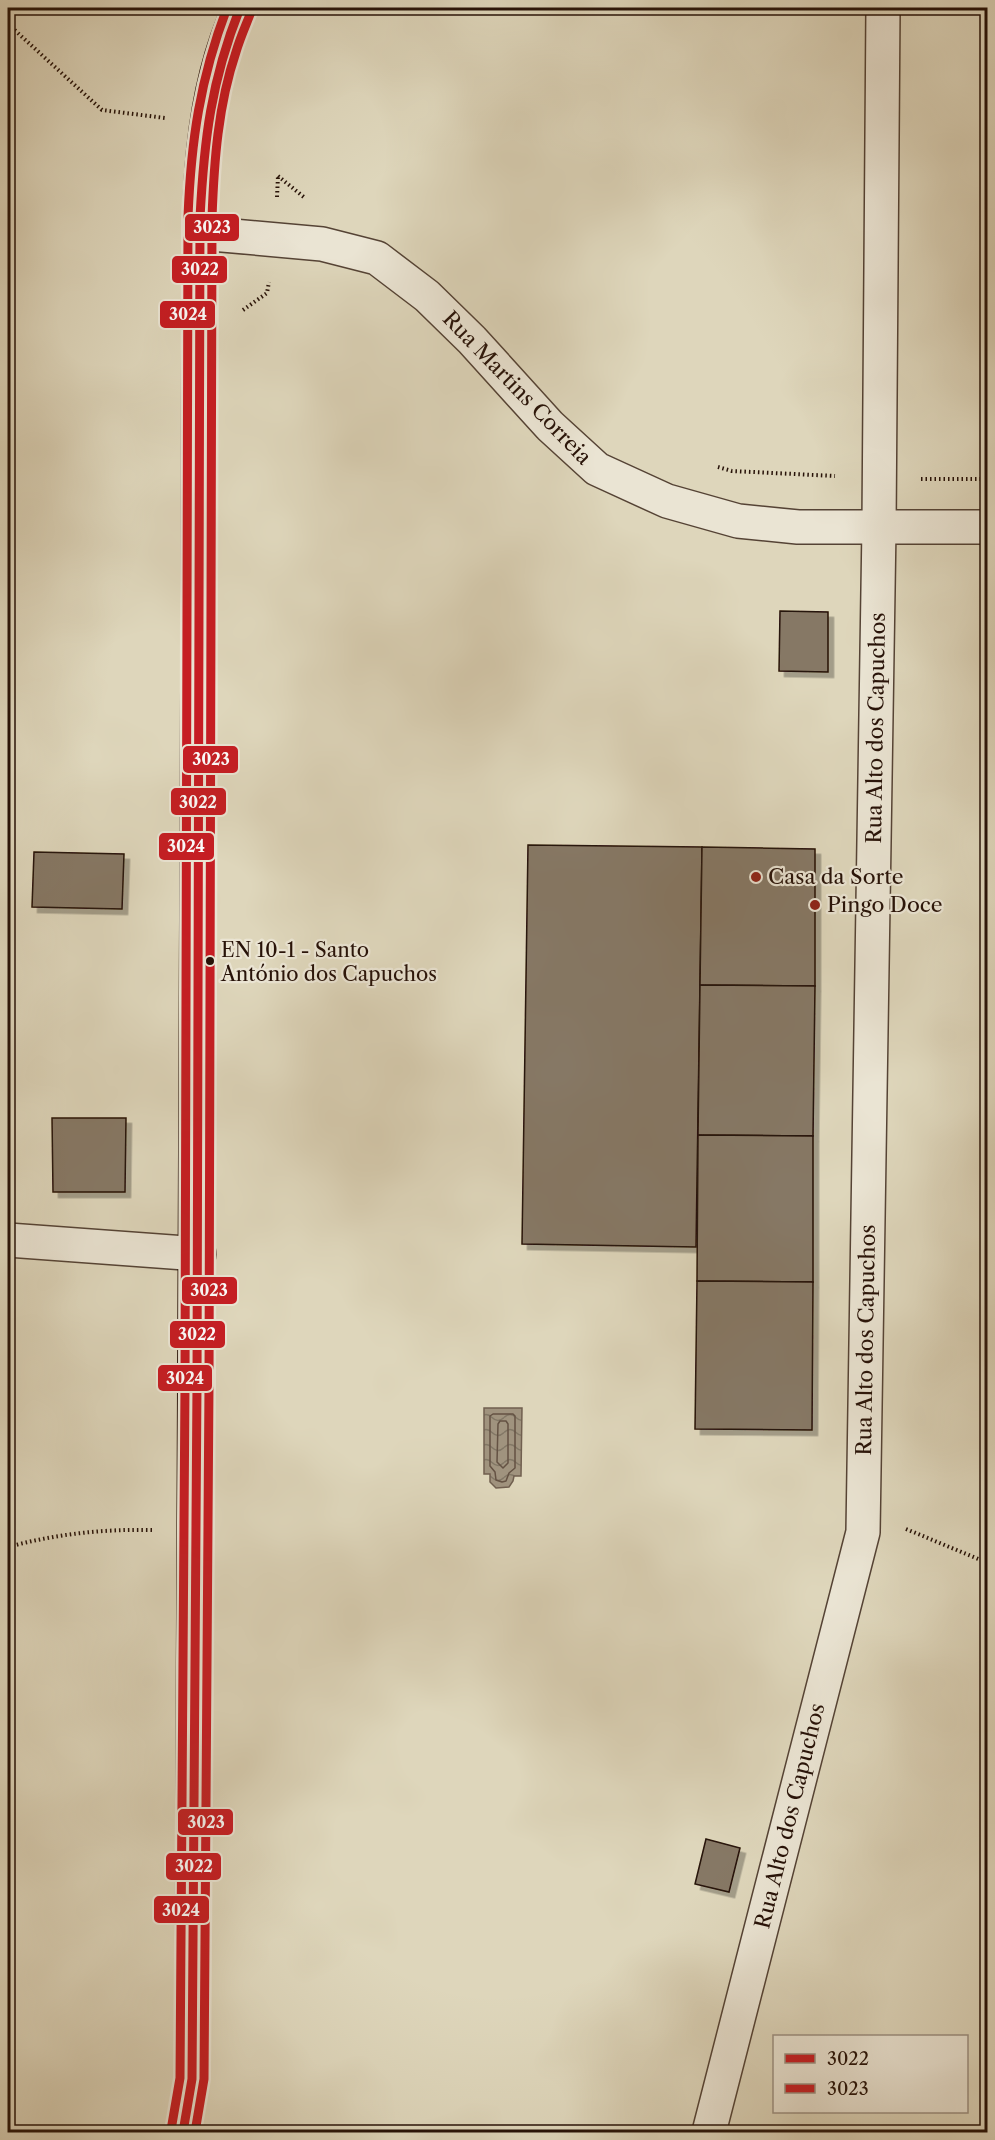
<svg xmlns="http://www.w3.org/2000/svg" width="995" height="2140" font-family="'Libre Caslon Text',serif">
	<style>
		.water { fill: url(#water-waves); stroke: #705f4f; stroke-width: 1.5 }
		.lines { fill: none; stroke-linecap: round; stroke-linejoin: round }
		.shore { stroke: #645243; stroke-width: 1.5 }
		.building { fill: #867865; stroke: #271208; stroke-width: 1.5; filter: url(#shadow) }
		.minor-casing { stroke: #554335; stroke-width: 36 }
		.major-casing { stroke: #271208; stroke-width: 36 }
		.path { stroke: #271208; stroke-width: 4; stroke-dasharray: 1.5 3; stroke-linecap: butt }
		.minor { stroke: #eae4d3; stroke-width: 33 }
		.major { stroke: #ded6bb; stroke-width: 33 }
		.bus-1-casing { stroke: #eae4d3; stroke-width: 14 }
		.bus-2-casing { stroke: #eae4d3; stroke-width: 14 }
		.bus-3-casing { stroke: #eae4d3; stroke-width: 14 }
		.bus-1 { stroke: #c61d23; stroke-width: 9 }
		.bus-2 { stroke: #c61d23; stroke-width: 9 }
		.bus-3 { stroke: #c61d23; stroke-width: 9 }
		.poi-dot { fill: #8f2418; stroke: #eae4d3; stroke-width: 2 }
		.bus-dot { fill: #271208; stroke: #eae4d3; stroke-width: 2 }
		.labels { text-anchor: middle; stroke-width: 4.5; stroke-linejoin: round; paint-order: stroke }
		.bus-label { font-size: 20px; fill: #271208; stroke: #eae4d3; text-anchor: start }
		.street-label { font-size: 21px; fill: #271208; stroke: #eae4d3 }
		.poi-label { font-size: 21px; fill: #271208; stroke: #eae4d3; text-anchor: start }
		.line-badge { stroke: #eae4d3; stroke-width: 2 }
		.badge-label { font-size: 16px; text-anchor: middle; font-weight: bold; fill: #fff }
	</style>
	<defs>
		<pattern id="water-waves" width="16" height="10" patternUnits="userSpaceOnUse" patternTransform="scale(1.5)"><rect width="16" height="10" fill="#a0937e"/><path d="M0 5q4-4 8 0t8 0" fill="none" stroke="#827765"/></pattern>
		<filter id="shadow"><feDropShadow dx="5.5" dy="5.5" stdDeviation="0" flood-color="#0004"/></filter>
	</defs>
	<rect width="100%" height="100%" fill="#ded6bb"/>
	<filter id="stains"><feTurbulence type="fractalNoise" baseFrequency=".00333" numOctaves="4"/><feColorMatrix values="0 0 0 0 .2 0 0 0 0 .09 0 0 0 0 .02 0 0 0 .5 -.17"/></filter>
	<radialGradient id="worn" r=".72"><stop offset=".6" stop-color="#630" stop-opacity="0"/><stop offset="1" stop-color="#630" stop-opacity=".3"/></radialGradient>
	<path class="water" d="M484,1408H522L521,1476H514L513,1481L509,1487L496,1488L490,1482V1474H484Z"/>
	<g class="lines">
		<g class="shore">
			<path d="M493,1414H513L515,1416V1468L509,1473L506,1481L502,1482L496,1480L495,1472L490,1466V1416Z"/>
			<path d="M500,1421H506L508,1424V1463L503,1468L497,1462L498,1424Z"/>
		</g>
	</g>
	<g class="building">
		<path d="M780,611L828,612V672L779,671Z"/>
		<path d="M528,845L702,847L696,1247L522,1244Z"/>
		<path d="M702,847L815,849V986L700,985Z"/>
		<path d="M34,852L124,854L122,909L32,907Z"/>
		<path d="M700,985L815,986L813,1136L698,1135Z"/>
		<path d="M52,1118H126L125,1192H53Z"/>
		<path d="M698,1135L813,1136V1282L697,1281Z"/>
		<path d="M697,1281L813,1282L812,1430L695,1429Z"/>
		<path d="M706,1839L740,1848L729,1892L695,1884Z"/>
	</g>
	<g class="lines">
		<defs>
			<g id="minor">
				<path d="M200,233L322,244L377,258L427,296L472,340L550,426L597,469L667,501L738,521L798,527H988"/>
				<path d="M8,1240L199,1254"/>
				<path d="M709,2132L863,1532L879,527L883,8"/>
			</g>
			<path id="major" d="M183,2132L192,2079C196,1617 199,1154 198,691C198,576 198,461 199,347C200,234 192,112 240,8"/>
		</defs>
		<use href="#minor" class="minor-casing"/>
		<use href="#major" class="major-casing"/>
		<g class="path">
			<path d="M8,24L102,110L165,118"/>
			<path d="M278,176L305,198"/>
			<path d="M277,197L278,176"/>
			<path d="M243,310L267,293L269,282"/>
			<path d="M718,467L732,471L835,476"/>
			<path d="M921,479H988"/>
			<path d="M906,1529L988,1563"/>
			<path d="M8,1547C56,1534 102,1529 152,1530"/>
		</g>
		<use href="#minor" class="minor"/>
		<use href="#major" class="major"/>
		<defs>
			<path id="bus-1" d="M183,2132L192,2079L197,1385L200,218C204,140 211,81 240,8"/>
			<path id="bus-2" d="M195,2132L204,2079L209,1385L212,218C214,162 218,105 236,52C240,38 246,25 251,12"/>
			<path id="bus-3" d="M171,2130L180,2078L185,1385L188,217C191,141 200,79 227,8"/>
		</defs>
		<use href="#bus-1" class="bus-1-casing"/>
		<use href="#bus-2" class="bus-2-casing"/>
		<use href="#bus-3" class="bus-3-casing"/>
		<use href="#bus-1" class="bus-1"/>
		<use href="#bus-2" class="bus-2"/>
		<use href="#bus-3" class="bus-3"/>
	</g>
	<g class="poi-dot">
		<circle cx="756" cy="877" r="6"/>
		<circle cx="815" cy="905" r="6"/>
	</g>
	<circle class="bus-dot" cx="210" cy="961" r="5"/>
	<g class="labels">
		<g class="bus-label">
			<text x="221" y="957">EN 10-1 - Santo<tspan x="221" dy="24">António dos Capuchos</tspan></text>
		</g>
		<g class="street-label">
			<text transform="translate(517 388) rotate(46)" y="7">Rua Martins Correia</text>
			<text transform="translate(876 728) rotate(-89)" y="7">Rua Alto dos Capuchos</text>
			<text transform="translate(866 1340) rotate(-89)" y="7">Rua Alto dos Capuchos</text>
			<text transform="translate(790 1816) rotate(-76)" y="7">Rua Alto dos Capuchos</text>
		</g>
		<g class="poi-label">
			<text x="768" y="884">Casa da Sorte</text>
			<text x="827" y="912">Pingo Doce</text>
		</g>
	</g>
	<g class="line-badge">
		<rect x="184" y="213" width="56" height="29" rx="6" fill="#c61d23"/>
		<rect x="171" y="255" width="57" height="29" rx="6" fill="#c61d23"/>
		<rect x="159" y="300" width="57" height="29" rx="6" fill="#c61d23"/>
		<rect x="182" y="745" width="57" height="29" rx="6" fill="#c61d23"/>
		<rect x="170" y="787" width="57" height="29" rx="6" fill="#c61d23"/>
		<rect x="158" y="832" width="57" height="29" rx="6" fill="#c61d23"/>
		<rect x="181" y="1276" width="57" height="29" rx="6" fill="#c61d23"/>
		<rect x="169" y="1320" width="57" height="29" rx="6" fill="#c61d23"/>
		<rect x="157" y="1364" width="56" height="28" rx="6" fill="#c61d23"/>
		<rect x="177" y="1808" width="57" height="28" rx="6" fill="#c61d23"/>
		<rect x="165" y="1852" width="57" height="29" rx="6" fill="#c61d23"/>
		<rect x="153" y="1895" width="57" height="29" rx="6" fill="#c61d23"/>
	</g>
	<g class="badge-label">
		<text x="212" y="233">3023</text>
		<text x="200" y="275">3022</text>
		<text x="188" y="320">3024</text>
		<text x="211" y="765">3023</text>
		<text x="198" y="808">3022</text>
		<text x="186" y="852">3024</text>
		<text x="209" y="1296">3023</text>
		<text x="197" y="1340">3022</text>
		<text x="185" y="1384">3024</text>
		<text x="206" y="1828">3023</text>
		<text x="194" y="1872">3022</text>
		<text x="181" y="1916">3024</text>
	</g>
	<rect width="995" height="2140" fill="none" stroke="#ded6bb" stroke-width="30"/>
	<rect x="9" y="9" width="977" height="2122" fill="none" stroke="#271208" stroke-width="3"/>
	<rect x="15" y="15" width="965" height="2110" fill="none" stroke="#271208" stroke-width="1.5"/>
	<rect x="773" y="2035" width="195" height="78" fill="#eae4d3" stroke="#9c9082" stroke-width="1.5"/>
	<rect x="785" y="2054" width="30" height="9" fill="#c61d23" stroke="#9c9082" stroke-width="1.5"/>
	<text x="827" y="2065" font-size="18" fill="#271208">3022</text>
	<rect x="785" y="2084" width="30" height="9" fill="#c61d23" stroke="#9c9082" stroke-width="1.5"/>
	<text x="827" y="2095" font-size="18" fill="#271208">3023</text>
	<rect width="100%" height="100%" filter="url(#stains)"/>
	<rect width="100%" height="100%" fill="url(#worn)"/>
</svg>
